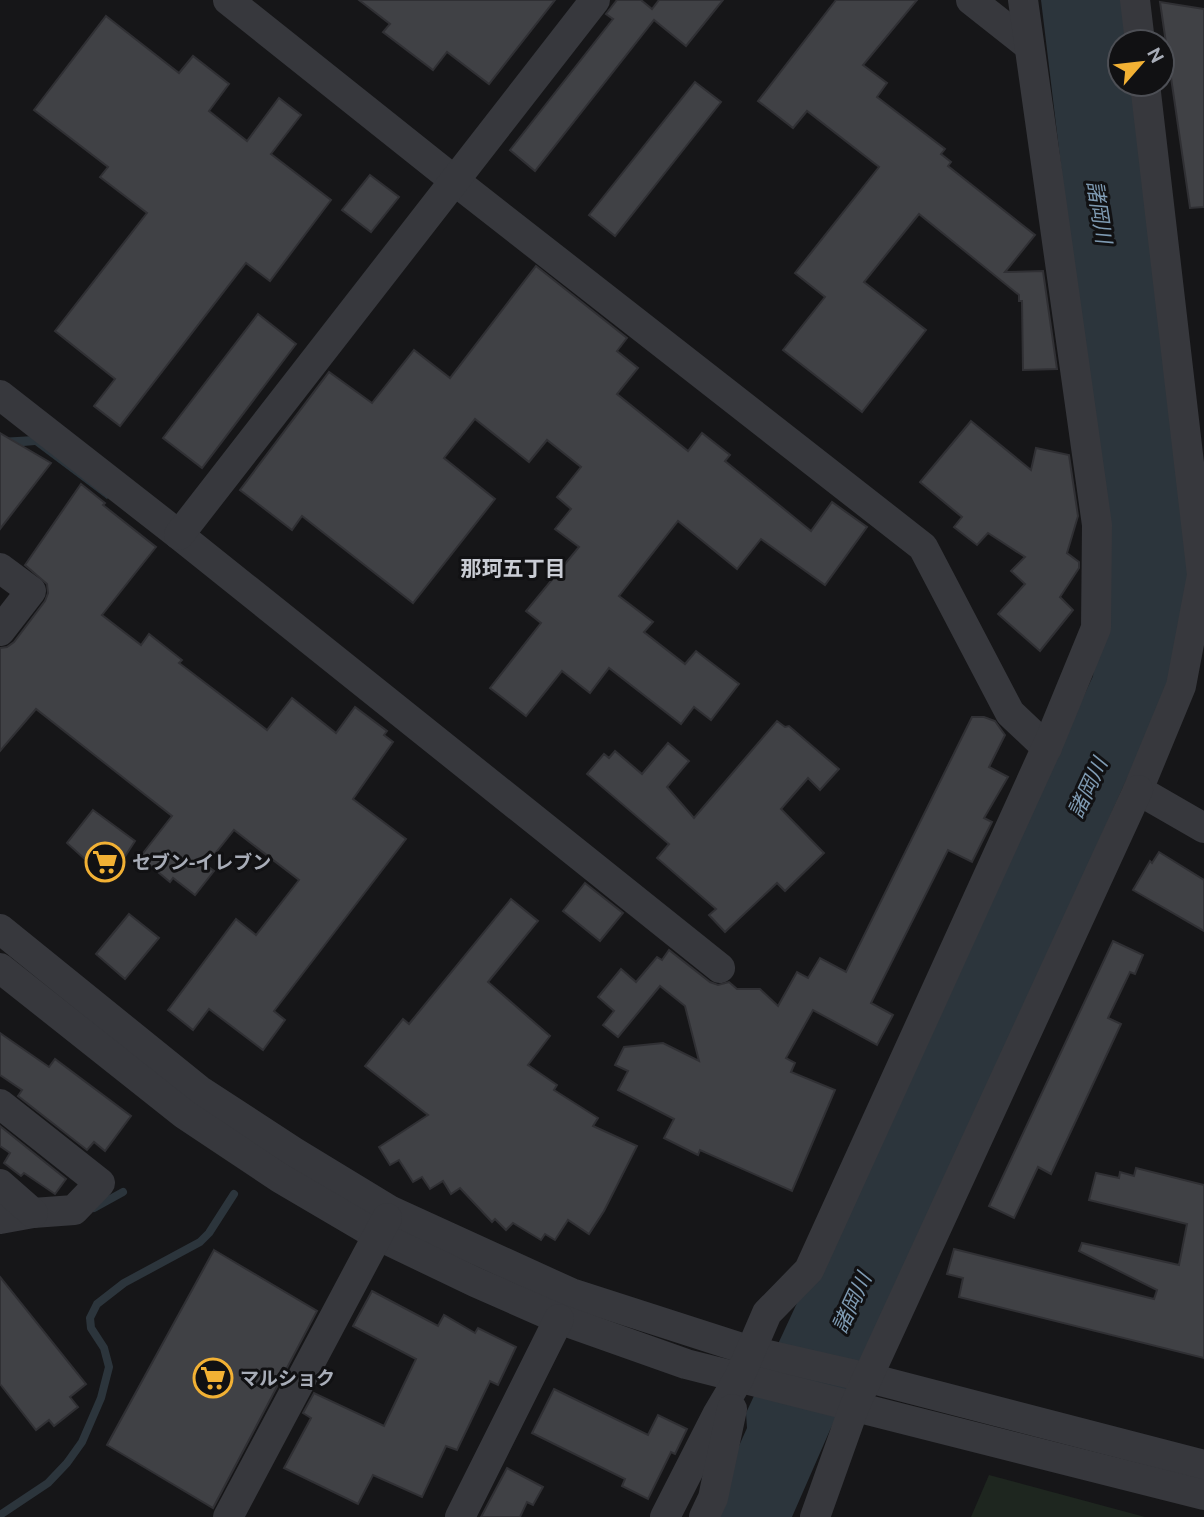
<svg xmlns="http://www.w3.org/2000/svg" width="1204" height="1517" font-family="Ubuntu,'Noto Sans JP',sans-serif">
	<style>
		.green { fill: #1e261f }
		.water { fill: #2c353c }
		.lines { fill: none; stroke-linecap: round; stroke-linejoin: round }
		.stream { stroke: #2c353c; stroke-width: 8 }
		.building { fill: #404145; stroke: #303034; stroke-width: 2 }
		.minor { stroke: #37383d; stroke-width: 30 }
		.labels { text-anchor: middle; stroke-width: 6; stroke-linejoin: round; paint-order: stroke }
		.poi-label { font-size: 19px; font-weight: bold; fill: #a8adb8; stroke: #111113; text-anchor: start }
		.water-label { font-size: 21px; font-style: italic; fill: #7f9bb3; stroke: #111113 }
		.neighbourhood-label { font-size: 21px; font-weight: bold; fill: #c9ccd4; stroke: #111113 }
	</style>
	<rect width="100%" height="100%" fill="#161618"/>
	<path class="green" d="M989,1475L1145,1517H971Z"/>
	<g class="water">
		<path d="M1041,0H1126L1131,42H1120V84H1136L1193,590L1182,656L872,1346L830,1430L792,1517H707L747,1428L746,1413L797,1303L815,1277L1093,676L1097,640L1082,340Z"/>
		<path d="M34,436L112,494L107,499L35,445L0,448V438Z"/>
	</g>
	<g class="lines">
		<g class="stream">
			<path d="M94,1208L123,1192"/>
			<path d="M0,1515L48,1483L67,1463L82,1442L101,1398L109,1367L104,1348L91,1328L90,1318L97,1304L124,1283L200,1242L209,1233L234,1194"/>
		</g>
	</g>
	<g class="building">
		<path d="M359,0H555L489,84L447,52L433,70L383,32L390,24Z"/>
		<path d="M617,0H641L652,9L659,0H723L686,46L654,20L535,171L510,150L613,19L606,14Z"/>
		<path d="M836,0H917L863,65L887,83L877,97L945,149L941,154L951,162L948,166L1035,235L1005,272L1043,271L1057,369L1023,370L1022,301H1019V295L919,214L864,282L926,330L862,412L783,350L825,297L795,273L879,167L807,111L793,128L758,101Z"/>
		<path d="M1160,2L1204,9V207L1190,208Z"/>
		<path d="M106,16L179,73L193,56L229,84L209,111L247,141L279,98L301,115L271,154L331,200L270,281L246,263L120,426L94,406L115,379L55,331L147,213L100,177L108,167L34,110Z"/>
		<path d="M695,82L721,102L615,236L589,215Z"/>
		<path d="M370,175L399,197L371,232L342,210Z"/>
		<path d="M536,266L627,338L617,351L638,368L617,394L688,451L702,433L730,455L725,461L811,531L832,502L867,527L825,585L761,539L737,569L678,521L619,596L653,622L644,632L685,664L696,651L739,684L711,720L694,707L681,724L609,668L590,693L562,671L526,716L490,688L541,623L526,611L579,547L555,529L571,509L557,497L581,467L547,440L529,462L475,419L444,458L495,499L413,603L302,516L292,530L240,490L329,372L372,403L414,350L450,378Z"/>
		<path d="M258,314L296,344L202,468L163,438Z"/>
		<path d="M971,421L1031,470L1036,448L1069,455L1078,516L1067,553L1079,562V568L1060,597L1073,610L1040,651L998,614L1025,584L1011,571L1025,557L988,533L977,545L954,527L962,517L920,482Z"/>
		<path d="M0,433L51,463L0,529Z"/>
		<path d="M81,484L105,503L103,505L156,547L102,615L141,645L149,634L182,660L179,663L267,730L292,698L336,733L355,707L387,731L384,735L393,742L353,799L406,839L274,1011L285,1020L263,1050L209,1009L193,1030L168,1010L236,919L256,935L299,880L234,830L206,865L214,871L195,895L173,878L170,882L140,857L172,816L36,709L0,751V648L7,647L14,642L45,601L48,593L47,584L25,565Z"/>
		<path d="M972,717H984L995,721L1005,735L989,767L1008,777L984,818L992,822L972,862L948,850L871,1003L893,1015L877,1045L813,1010L786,1058L795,1063L791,1072L835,1090L792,1191L700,1150L698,1155L664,1138L674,1119L618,1090L628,1071L615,1065L624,1047L663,1043L699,1061L685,1006L660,986L618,1037L603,1025L614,1011L598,997L621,969L636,982L657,957L662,960L669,950L710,982L718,985L729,982L737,989H760L778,1006L797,972L808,978L820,958L846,972Z"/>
		<path d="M777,721L785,727L789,726L839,769L820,790L808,778L781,809L824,853L785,891L777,883L725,932L709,915L716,909L657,858L669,844L587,774L604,754L609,758L615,751L642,774L668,743L689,761L667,787L694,818Z"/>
		<path d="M93,810L135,841L109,881L67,843Z"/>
		<path d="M1159,852L1204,880V931L1133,890L1150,861L1152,863Z"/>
		<path d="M585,883L623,913L600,941L563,911Z"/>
		<path d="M511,899L538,921L488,982L550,1036L528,1065L557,1085L554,1090L598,1118L593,1126L637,1146L604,1211L589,1234L568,1220L555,1240L545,1234L541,1240L513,1223L506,1230L495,1219L492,1222L460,1188L451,1194L443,1181L430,1189L422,1177L413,1182L399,1160L390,1165L379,1147L428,1115L365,1066L403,1019L409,1024Z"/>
		<path d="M129,914L159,938L125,979L96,954Z"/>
		<path d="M1113,941L1143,955L1135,974L1130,972L1108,1018L1121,1024L1051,1174L1038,1167L1014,1218L989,1206Z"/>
		<path d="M0,1033L49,1067L55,1059L131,1116L105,1151L94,1142L87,1150L18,1096L22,1090L0,1075Z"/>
		<path d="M0,1126L66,1179L55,1194L24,1173L21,1176L4,1163L10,1153L0,1146Z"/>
		<path d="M1136,1168L1204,1185V1358L959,1297L963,1278L947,1274L954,1249L1154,1299L1157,1290L1079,1251L1082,1243L1179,1265L1187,1224L1089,1200L1096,1173L1119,1178L1120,1172L1134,1176Z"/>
		<path d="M214,1250L317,1311L213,1508L107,1445Z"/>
		<path d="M0,1277L86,1384L70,1397L78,1407L54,1426L49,1420L36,1430L0,1384Z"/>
		<path d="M372,1291L438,1326L444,1315L475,1333L478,1328L516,1347L498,1385L490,1381L457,1450L446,1446L422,1497L373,1475L358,1504L284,1468L311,1418L303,1413L314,1393L384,1426L416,1359L353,1326Z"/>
		<path d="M554,1389L648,1435L658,1415L687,1429L675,1454L671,1452L648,1499L622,1486L625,1479L532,1433Z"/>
		<path d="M507,1468L543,1487L533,1505L527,1502L520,1517H481Z"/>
	</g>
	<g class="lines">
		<g class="minor">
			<path d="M228,0L455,181L923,547L1010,713L1047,748"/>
			<path d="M971,0L1028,45"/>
			<path d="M1135,0L1140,42"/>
			<path d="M1145,84L1202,575L1181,686L1138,790L1204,828"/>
			<path d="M0,395L179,535L720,968"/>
			<path d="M179,535L595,0"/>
			<path d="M0,568L31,591L0,631"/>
			<path d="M0,929L199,1090L294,1152L391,1211L571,1293L751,1351L869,1378L1204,1465"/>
			<path d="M0,968L184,1114L280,1178L377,1235L475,1282L559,1319L686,1364L1204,1495"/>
			<path d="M0,1104L100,1183L74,1210L33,1213L0,1219"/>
			<path d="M0,1184L33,1213"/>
			<path d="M228,1517L387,1218"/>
			<path d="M460,1517L559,1319"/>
			<path d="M665,1517L717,1415L739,1378L767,1313L809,1270L1050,740L1096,628L1097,525L1023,0"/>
			<path d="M704,1517L713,1498L732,1409"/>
			<path d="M815,1517L855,1405L1138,790"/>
		</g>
	</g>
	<defs>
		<symbol id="supermarket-ring" viewBox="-11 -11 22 22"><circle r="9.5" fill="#111113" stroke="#f2b134" stroke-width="1.5"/><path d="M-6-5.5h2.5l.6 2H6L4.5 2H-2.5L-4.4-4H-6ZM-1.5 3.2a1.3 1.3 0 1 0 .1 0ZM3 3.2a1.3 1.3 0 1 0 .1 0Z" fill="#f2b134"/></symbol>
	</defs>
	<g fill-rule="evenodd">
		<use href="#supermarket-ring" x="83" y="840" width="44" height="44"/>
		<use href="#supermarket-ring" x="191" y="1356" width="44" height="44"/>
	</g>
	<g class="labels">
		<g class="poi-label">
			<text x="132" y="869">セブン-イレブン</text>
			<text x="240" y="1385">マルショク</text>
		</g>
		<g class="water-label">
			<text transform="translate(1099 212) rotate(81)" y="7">諸岡川</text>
			<text transform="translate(1088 788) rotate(-65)" y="7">諸岡川</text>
			<text transform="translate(852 1303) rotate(-65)" y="7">諸岡川</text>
		</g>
		<g class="neighbourhood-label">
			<text x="513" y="576">那珂五丁目</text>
		</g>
	</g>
	<g transform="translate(1141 63) rotate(62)"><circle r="33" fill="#111113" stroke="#4d4f55" stroke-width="2"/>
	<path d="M0-5L12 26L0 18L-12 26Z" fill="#f2b134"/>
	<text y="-10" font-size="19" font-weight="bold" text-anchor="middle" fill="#a8adb8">N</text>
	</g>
</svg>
